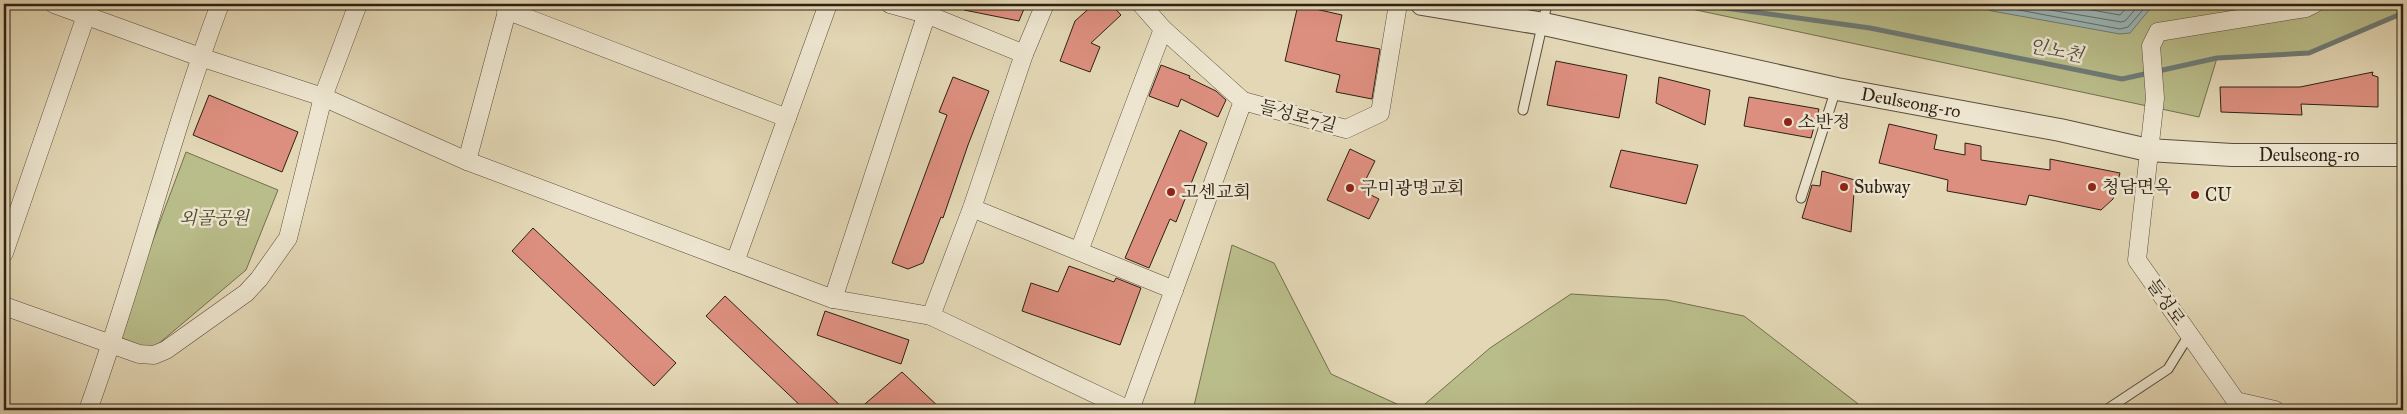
<svg xmlns="http://www.w3.org/2000/svg" width="2407" height="414" font-family="'IM FELL Great Primer','Noto Serif KR',serif">
	<style>
		.green { fill: #b9bd8a; stroke: #736f4f }
		.water { fill: #9ab7b9; stroke: #6e7b77 }
		.lines { fill: none; stroke-linecap: round; stroke-linejoin: round }
		.shore { stroke: #646c66; stroke-width: 1 }
		.stream { stroke: #6e7b77; stroke-width: 5 }
		.building { fill: #dd8f7f; stroke: #2d2114 }
		.service-casing { stroke: #5a4e3c; stroke-width: 11 }
		.minor-casing { stroke: #5a4e3c; stroke-width: 19 }
		.tertiary-casing { stroke: #5a4e3c; stroke-width: 24 }
		.service { stroke: #ede5cf; stroke-width: 9 }
		.minor { stroke: #ede5cf; stroke-width: 18 }
		.tertiary { stroke: #ede5cf; stroke-width: 22 }
		.poi-dot { fill: #8f2418; stroke: #ede5cf; stroke-width: 2 }
		.labels { text-anchor: middle; stroke-width: 5; stroke-linejoin: round; paint-order: stroke }
		.street-label { font-size: 18px; fill: #2d2114; stroke: #ede5cf }
		.poi-label { font-size: 18px; fill: #2d2114; stroke: #ede5cf; text-anchor: start }
		.park-label { font-size: 18px; font-style: italic; fill: #504832; stroke: #ede5cf }
		.water-label { font-size: 19px; font-style: italic; fill: #4e4e46; stroke: #ede5cf }
	</style>
	<rect width="100%" height="100%" fill="#e3d7b5"/>
	<filter id="stains"><feTurbulence type="fractalNoise" baseFrequency=".004" numOctaves="4"/><feColorMatrix values="0 0 0 0 .2 0 0 0 0 .09 0 0 0 0 .02 0 0 0 .5 -.17"/></filter>
	<radialGradient id="worn" r=".72"><stop offset=".6" stop-color="#630" stop-opacity="0"/><stop offset="1" stop-color="#630" stop-opacity=".3"/></radialGradient>
	<g class="green">
		<path d="M1668,4H2403V13L2309,53L2217,58L2199,117Z"/>
		<path d="M186,152L278,190L246,270L151,350L117,336Z"/>
		<path d="M1232,245L1274,263L1331,374L1410,410H1193Z"/>
		<path d="M1571,294L1667,300L1744,316L1866,410H1418L1490,348Z"/>
	</g>
	<path class="water" d="M1974,4H2154L2130,33L2120,34L1992,11Z"/>
	<g class="lines">
		<g class="shore">
			<path d="M1987,4L2120,29L2128,27L2148,4"/>
			<path d="M2015,4L2121,22L2125,21L2140,4"/>
			<path d="M2058,4L2120,15L2130,4"/>
		</g>
		<path class="stream" d="M1696,4L1870,28L2122,79L2217,58L2309,53L2403,13"/>
	</g>
	<g class="building">
		<path d="M964,4H1026L1019,21L964,10Z"/>
		<path d="M1094,4H1111L1121,15L1091,43L1100,47L1090,72L1060,61L1075,21Z"/>
		<path d="M1298,5L1342,15L1336,41L1380,49L1372,99L1336,92L1340,75L1285,61Z"/>
		<path d="M1556,61L1627,75L1619,118L1547,105Z"/>
		<path d="M1161,65L1190,76L1189,78L1216,91L1226,100L1218,117L1181,99L1178,107L1149,96Z"/>
		<path d="M2373,72L2372,75L2378,77V107L2301,104L2302,115L2221,112L2220,87H2300Z"/>
		<path d="M953,77L989,91L968,145L943,218L941,217L923,263L908,269L892,263L947,115L939,112Z"/>
		<path d="M1659,77L1710,90L1705,125L1656,103Z"/>
		<path d="M209,95L298,132L282,172L193,135Z"/>
		<path d="M1749,97L1819,109L1811,138L1744,126Z"/>
		<path d="M1889,124L1937,135L1934,149L1965,155V143L1981,146V160L2050,170V159L2120,173L2113,199L2101,210L2029,195L2026,205L1947,191L1948,180L1879,163Z"/>
		<path d="M1180,130L1207,143L1176,222L1170,219L1149,268L1125,258Z"/>
		<path d="M1350,149L1375,161L1365,181L1370,183L1365,192L1379,199L1369,219L1327,200Z"/>
		<path d="M1621,150L1698,165L1686,204L1610,187Z"/>
		<path d="M1822,171L1855,180L1851,232L1802,218L1812,185L1820,186Z"/>
		<path d="M533,228L676,363L654,386L512,251Z"/>
		<path d="M1069,266L1114,282L1116,278L1141,288L1120,345L1022,311L1031,283L1058,292Z"/>
		<path d="M725,296L845,410H805L706,316Z"/>
		<path d="M825,311L909,340L901,364L817,335Z"/>
		<path d="M902,372L942,410H858Z"/>
	</g>
	<g class="lines">
		<defs>
			<g id="service">
				<path d="M1523,110L1547,4"/>
				<path d="M1801,198L1836,89"/>
				<path d="M2106,410L2168,369L2189,335"/>
			</g>
			<g id="minor">
				<path d="M54,4L200,57L323,97L467,161L833,299L931,316L1129,410"/>
				<path d="M890,4L926,14L1024,54"/>
				<path d="M1141,4L1163,29L1243,101L1346,129L1380,113L1398,4"/>
				<path d="M506,10L787,118"/>
				<path d="M467,161L509,4"/>
				<path d="M972,208L1174,290"/>
				<path d="M1079,251L1163,29"/>
				<path d="M4,253L90,4"/>
				<path d="M735,262L828,4"/>
				<path d="M833,299L930,4"/>
				<path d="M4,306L139,354L154,355L166,350L246,293L259,279L288,238L323,97L358,4"/>
				<path d="M931,316L972,208L1024,54L1045,4"/>
				<path d="M88,410C137,276 170,137 220,4"/>
				<path d="M1130,410L1243,101"/>
				<path d="M2275,410L2236,401L2137,260L2155,98L2151,46L2158,32L2306,8L2314,4"/>
			</g>
			<g id="tertiary">
				<path id="s1" d="M1422,4L1544,24L1837,89L2060,130L2148,150L2232,155H2403"/>
			</g>
		</defs>
		<use href="#service" class="service-casing"/>
		<use href="#minor" class="minor-casing"/>
		<use href="#tertiary" class="tertiary-casing"/>
		<use href="#service" class="service"/>
		<use href="#minor" class="minor"/>
		<use href="#tertiary" class="tertiary"/>
	</g>
	<g class="poi-dot">
		<circle cx="1788" cy="122" r="5"/>
		<circle cx="1844" cy="187" r="5"/>
		<circle cx="2092" cy="187" r="5"/>
		<circle cx="1350" cy="188" r="5"/>
		<circle cx="1171" cy="192" r="5"/>
		<circle cx="2195" cy="195" r="5"/>
	</g>
	<g class="labels">
		<g class="street-label">
			<text dy="6" stroke="none"><textPath href="#s1" startOffset="499">Deulseong-ro</textPath></text>
			<text transform="translate(1298 116) rotate(15)" y="6">들성로7길</text>
			<text dy="6" stroke="none"><textPath href="#s1" startOffset="902">Deulseong-ro</textPath></text>
			<text transform="translate(2166 302) rotate(55)" y="6">들성로</text>
		</g>
		<g class="poi-label">
			<text x="1798" y="128">소반정</text>
			<text x="1854" y="193">Subway</text>
			<text x="2102" y="193">청담면옥</text>
			<text x="1360" y="194">구미광명교회</text>
			<text x="1181" y="198">고센교회</text>
			<text x="2205" y="201">CU</text>
		</g>
		<g class="park-label">
			<text x="214" y="224">외골공원</text>
		</g>
		<g class="water-label">
			<text transform="translate(2056 50) rotate(11)" y="7">인노천</text>
		</g>
	</g>
	<rect width="2407" height="414" fill="none" stroke="#e3d7b5" stroke-width="20"/>
	<rect x="5" y="5" width="2397" height="404" fill="none" stroke="#2d2114" stroke-width="2.5"/>
	<rect x="10" y="10" width="2387" height="394" fill="none" stroke="#2d2114"/>
	<rect width="100%" height="100%" filter="url(#stains)"/>
	<rect width="100%" height="100%" fill="url(#worn)"/>
</svg>
